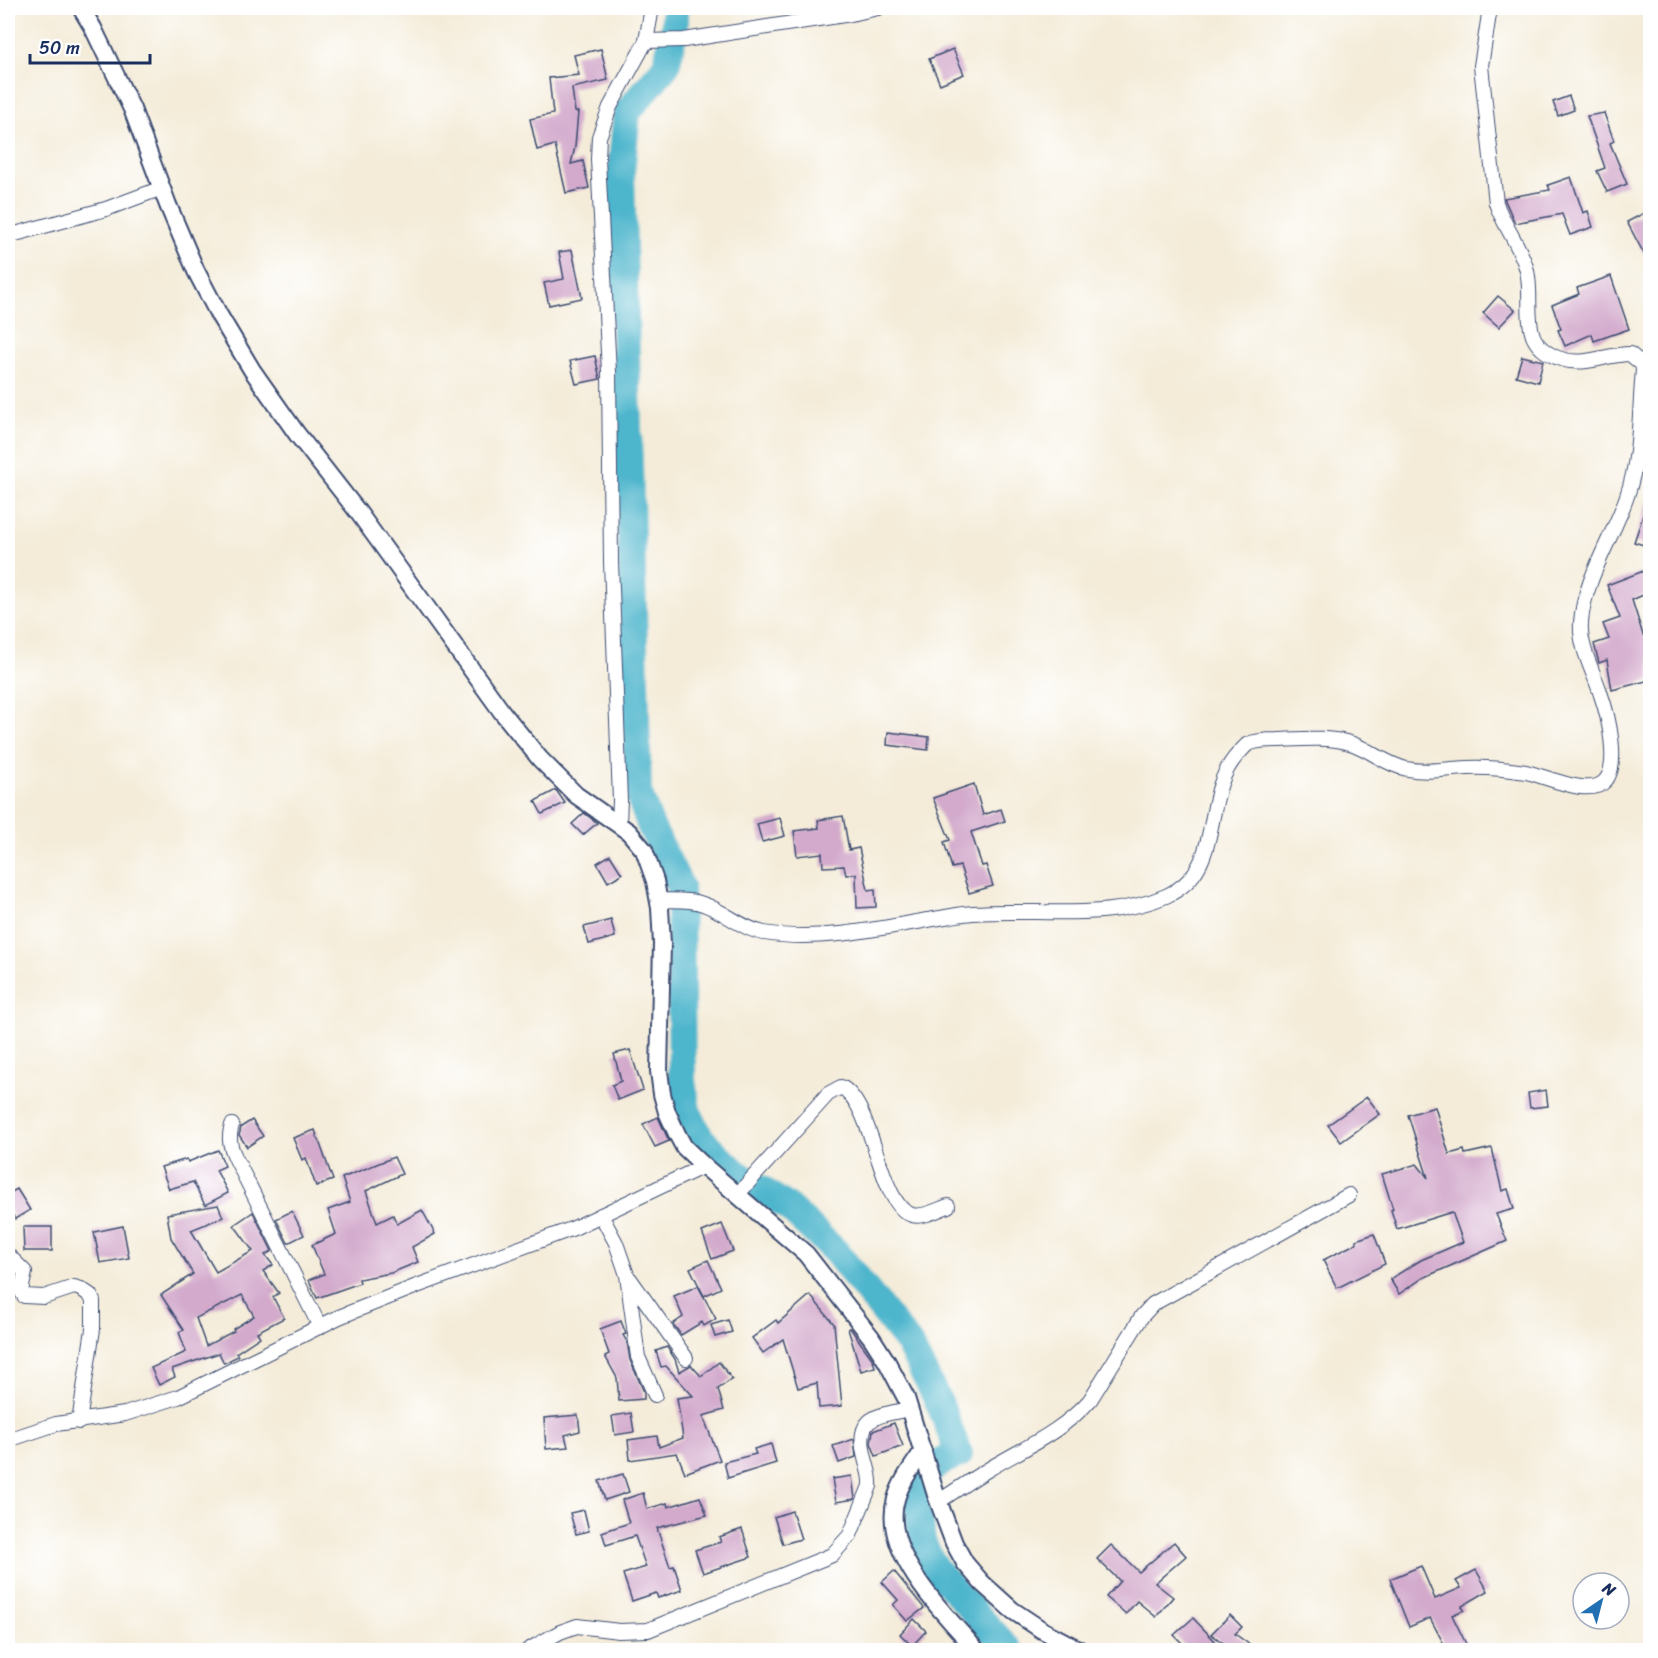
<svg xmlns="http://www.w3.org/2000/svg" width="1658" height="1658" font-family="Sriracha,sans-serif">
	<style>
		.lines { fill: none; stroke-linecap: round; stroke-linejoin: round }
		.river { stroke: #4db5cc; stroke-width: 28 }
		.building { fill: #d3aacc; fill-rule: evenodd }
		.minor-casing { stroke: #3c4b70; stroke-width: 16 }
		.tertiary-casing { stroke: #3c4b70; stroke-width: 20 }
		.minor { stroke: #fff; stroke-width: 14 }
		.tertiary { stroke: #fff; stroke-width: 16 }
	</style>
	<rect width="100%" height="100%" fill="#fff"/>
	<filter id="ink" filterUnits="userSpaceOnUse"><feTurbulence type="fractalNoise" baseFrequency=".0167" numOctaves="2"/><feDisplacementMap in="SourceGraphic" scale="12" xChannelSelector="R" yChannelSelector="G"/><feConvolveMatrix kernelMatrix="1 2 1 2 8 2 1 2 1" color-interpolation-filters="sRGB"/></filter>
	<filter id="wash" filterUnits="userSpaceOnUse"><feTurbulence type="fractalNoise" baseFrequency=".008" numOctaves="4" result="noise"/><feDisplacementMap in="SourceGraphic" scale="24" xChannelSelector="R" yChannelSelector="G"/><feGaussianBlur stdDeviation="1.35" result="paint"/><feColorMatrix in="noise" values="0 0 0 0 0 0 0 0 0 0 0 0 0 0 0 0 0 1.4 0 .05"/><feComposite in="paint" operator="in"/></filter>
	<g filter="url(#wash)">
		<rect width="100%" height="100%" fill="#f4ecd9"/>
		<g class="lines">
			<path class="river" d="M675,8V27L666,66L627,112L621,172L638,792L651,827L680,886L682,1081L687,1111L701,1139L735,1172L789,1208L836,1252L909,1344L940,1405L959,1454L945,1460L916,1481L922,1542L935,1569L1009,1650"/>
		</g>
		<g id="blocks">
			<g class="building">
				<path d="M601,49L608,80L572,88L575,112H578L575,147L571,164L583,161L589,188L566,193L555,145L537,150L530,119L553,114L549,78L579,75L574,55Z"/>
				<path d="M953,49L964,74L940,84L929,59Z"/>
				<path d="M1569,96L1574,110L1558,116L1553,102Z"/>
				<path d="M1604,113L1614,141L1610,143L1627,184L1607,192L1597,171L1605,168L1587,116Z"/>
				<path d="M1571,177L1583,213L1588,211L1593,227L1570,235L1562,214L1515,223L1504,198L1550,190L1548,185Z"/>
				<path d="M1644,213L1650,226V265L1627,222Z"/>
				<path d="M572,250L582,298L549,305L544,283L564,279L559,252Z"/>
				<path d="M1611,276L1629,329L1594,341L1592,334L1565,346L1558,330L1561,329L1552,305L1579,294L1577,288Z"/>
				<path d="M1498,296L1515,310L1499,327L1483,313Z"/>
				<path d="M595,356L600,379L576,384L570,361Z"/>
				<path d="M1522,356L1543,361L1538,382L1516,376Z"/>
				<path d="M1648,501H1650V547L1634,542Z"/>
				<path d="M1646,570L1650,581V592L1632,600L1643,635L1650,633V680L1612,690L1607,660L1599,663L1594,644L1609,639L1603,624L1620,618L1607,585Z"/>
				<path d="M888,732L929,737L928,750L887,745Z"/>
				<path d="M974,784L983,815L1001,809L1005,821L971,832L982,866L986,865L993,886L969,893L960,866L952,868L944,842L950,840L933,798Z"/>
				<path d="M556,790L565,803L542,814L535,801Z"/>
				<path d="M584,813L597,823L583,835L572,824Z"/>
				<path d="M843,816L849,850L859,848L868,890L875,889L876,907L857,908L856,874L846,875L844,866L823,867L822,853L797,856L794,831L819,828L818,820Z"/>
				<path d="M780,818L785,836L762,842L757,824Z"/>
				<path d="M610,855L622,874L608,882L597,863Z"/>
				<path d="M611,920L615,937L589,944L584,927Z"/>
				<path d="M630,1050L643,1090L618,1100L612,1085L621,1081L614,1054Z"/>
				<path d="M1546,1090L1548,1106L1530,1108L1528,1093Z"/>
				<path d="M1367,1097L1380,1114L1341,1142L1328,1125Z"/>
				<path d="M1435,1107L1449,1154L1464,1150L1465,1154L1492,1148L1502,1191L1508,1189L1514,1209L1496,1214L1507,1241L1423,1278L1399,1294L1390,1279L1421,1260L1463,1242L1452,1212L1397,1229L1391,1210L1393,1209L1382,1174L1417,1164L1428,1178L1408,1115Z"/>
				<path d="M658,1117L669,1141L655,1147L643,1124Z"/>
				<path d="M252,1120L263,1136L247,1147L239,1135L240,1132L241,1127Z"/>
				<path d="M315,1130L333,1180L316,1186L306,1158L302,1160L293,1138Z"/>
				<path d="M218,1150L225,1166L216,1170L228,1193L205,1205L193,1182L169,1189L161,1167L187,1159L188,1162Z"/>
				<path d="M394,1157L402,1174L366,1191L377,1223L393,1215L397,1224L422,1210L435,1234L412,1247L418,1262L391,1273L359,1279L360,1283L317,1298L309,1280L324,1274L312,1245L336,1234L328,1210L350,1202L342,1178Z"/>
				<path d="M17,1189L30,1210L15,1219L8,1207V1194Z"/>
				<path d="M218,1205L223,1217L191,1230L216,1272L253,1251L234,1225L253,1212L272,1251L265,1255L273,1265L263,1271L279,1293L273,1297L284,1318L257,1332L260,1337L236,1353L238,1356L224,1363L219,1353L172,1369L175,1377L159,1385L151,1368L186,1352L179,1332L184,1330L161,1295L193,1274L171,1238L167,1214ZM242,1295L254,1316L233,1329L234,1331L206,1346L196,1318Z"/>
				<path d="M292,1211L304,1235L288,1243L276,1219Z"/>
				<path d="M722,1224L733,1251L712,1259L702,1232Z"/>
				<path d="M123,1226L129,1258L100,1263L94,1232Z"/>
				<path d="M23,1227H52V1251H24Z"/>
				<path d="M1374,1234L1385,1264L1337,1288L1323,1260L1357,1243L1356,1240Z"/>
				<path d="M708,1260L721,1288L704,1296L690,1268Z"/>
				<path d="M698,1286L716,1319L704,1326L702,1322L681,1335L673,1324L683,1317L674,1296Z"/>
				<path d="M810,1295L834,1324L842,1406L819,1408L817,1383L798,1388L783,1339L763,1353L752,1338L776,1320L778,1323Z"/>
				<path d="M728,1320L732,1332L715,1337L711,1325Z"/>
				<path d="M621,1321L626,1334L623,1335L627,1342L630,1360L644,1392V1399L619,1401L617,1378L605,1356L609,1354L600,1329Z"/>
				<path d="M850,1328L873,1360L875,1367L861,1371L848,1329Z"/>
				<path d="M667,1347L675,1359L679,1372L691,1365L701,1376L719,1362L732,1379L718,1389L724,1410L703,1416L720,1460L685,1473L677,1453L630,1460L628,1440L657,1436L659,1447L683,1438L677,1398L693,1396L666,1366L661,1367L656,1351Z"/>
				<path d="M631,1413L634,1432L615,1435L612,1416Z"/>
				<path d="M578,1415L580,1431L565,1435L568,1447L546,1449L544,1418Z"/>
				<path d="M894,1423L903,1446L876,1456L871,1443L873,1431Z"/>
				<path d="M854,1439L856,1457L839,1463L833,1446Z"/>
				<path d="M771,1444L776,1463L728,1478L724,1462L756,1454L754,1449Z"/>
				<path d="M623,1474L629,1492L605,1500L599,1481Z"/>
				<path d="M852,1476L855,1499L836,1502L832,1479Z"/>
				<path d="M643,1493L647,1509L667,1503L668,1507L700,1497L707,1515L657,1528L670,1567L674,1566L682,1590L658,1598L656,1593L632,1601L623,1574L646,1567L635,1536L606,1545L602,1532L629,1523L622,1500Z"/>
				<path d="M584,1510L589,1531L576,1534L570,1513Z"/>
				<path d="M792,1511L801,1539L783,1544L774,1517Z"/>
				<path d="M742,1529L751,1557L703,1573L695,1550L721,1542L719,1537Z"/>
				<path d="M1174,1542L1186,1556L1155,1583L1173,1597L1156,1617L1137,1601L1126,1614L1106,1597L1120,1581L1097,1559L1111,1545L1139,1572Z"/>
				<path d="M1421,1566L1435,1599L1461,1588L1456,1581L1476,1570L1488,1591L1462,1606L1464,1610L1452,1615L1469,1650H1447L1430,1618L1409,1627L1390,1579Z"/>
				<path d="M894,1571L924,1608L907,1621L893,1605L898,1600L882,1582Z"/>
				<path d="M1230,1615L1242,1627L1235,1634L1257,1650H1233L1211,1634Z"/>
				<path d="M1193,1618L1215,1641L1205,1650H1189L1174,1635Z"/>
				<path d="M914,1619L926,1631L912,1646L900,1634Z"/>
			</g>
		</g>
	</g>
	<g filter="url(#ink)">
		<use href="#blocks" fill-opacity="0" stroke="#3c4b70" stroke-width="1.5"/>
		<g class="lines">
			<defs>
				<g id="minor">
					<path d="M646,41L684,40L851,14L878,8"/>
					<path d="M8,236L106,209L162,188"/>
					<path d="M619,824L620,800L611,562L609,372L598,159L599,137L610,107L646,41L652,8"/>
					<path d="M658,900C673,901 689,899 703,904C724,911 742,929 764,933C818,942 876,929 928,920C943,918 958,914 973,913C1036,908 1106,922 1166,896C1227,869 1199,796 1238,754C1240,752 1245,746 1248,744C1257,740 1269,740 1278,740C1302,739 1330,736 1353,744C1372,751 1387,765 1407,769C1428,773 1446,769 1467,768C1487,767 1506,769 1526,772C1546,776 1590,798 1605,781C1620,765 1608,715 1601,695C1594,672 1579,647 1581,623C1583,582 1614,535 1627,496C1641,455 1639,412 1643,370L1642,364L1630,354C1606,354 1585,367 1561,359C1549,355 1538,348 1533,336C1526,316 1532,292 1527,271C1522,248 1504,227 1496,203L1481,66L1490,8"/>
					<path d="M232,1125C228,1138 230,1146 235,1157L320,1327"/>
					<path d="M738,1194L828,1094L841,1087C874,1103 879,1206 912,1215C923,1218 937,1210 948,1206"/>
					<path d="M601,1215L616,1243L627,1275L638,1357L655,1395"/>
					<path d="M8,1255L25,1272L21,1291L24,1296L44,1297L74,1287L81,1289L90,1295L93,1301V1329L79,1422"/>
					<path d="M630,1279L686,1358"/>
					<path d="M8,1440L56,1424L125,1414L178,1397L339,1317L417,1286L574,1228L704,1166"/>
					<path d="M938,1502C955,1491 972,1479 989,1469C1024,1448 1063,1431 1090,1400L1142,1316L1153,1304L1349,1195"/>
					<path d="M528,1650L560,1632L577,1626L619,1631L648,1630L832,1555L850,1535L870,1486C871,1476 867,1467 865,1458C854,1416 877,1416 909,1409"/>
				</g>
				<g id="tertiary">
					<path d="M81,8L93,28L132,109L168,205L196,271L219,315L252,370L297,434L358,512L502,712L540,759L576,795L629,832L644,850L655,881L660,908L662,944L659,1071L662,1094L667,1112L677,1134L684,1147L704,1166L806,1254L871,1337L887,1362L906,1398L936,1495L954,1543L965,1563L982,1583L1012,1610L1042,1630L1080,1650"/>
					<path d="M923,1451C913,1466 901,1481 896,1499C880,1553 945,1613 976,1650"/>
				</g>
			</defs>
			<use href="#minor" class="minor-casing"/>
			<use href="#tertiary" class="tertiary-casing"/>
			<use href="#minor" class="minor"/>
			<use href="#tertiary" class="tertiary"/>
		</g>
	</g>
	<rect width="1658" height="1658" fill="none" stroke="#fff" stroke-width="30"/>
	<g transform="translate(1601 1601) rotate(35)"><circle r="28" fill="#ffffff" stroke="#a4acbf" stroke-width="1.5"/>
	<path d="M0-4.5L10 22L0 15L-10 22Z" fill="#1f6fb2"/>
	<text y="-9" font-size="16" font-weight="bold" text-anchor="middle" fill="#1b2f5e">N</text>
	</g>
	<path d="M30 54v9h120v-9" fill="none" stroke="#1b2f5e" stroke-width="3"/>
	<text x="39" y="54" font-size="18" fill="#1b2f5e" stroke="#ffffff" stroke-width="4.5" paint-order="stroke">50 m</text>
</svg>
